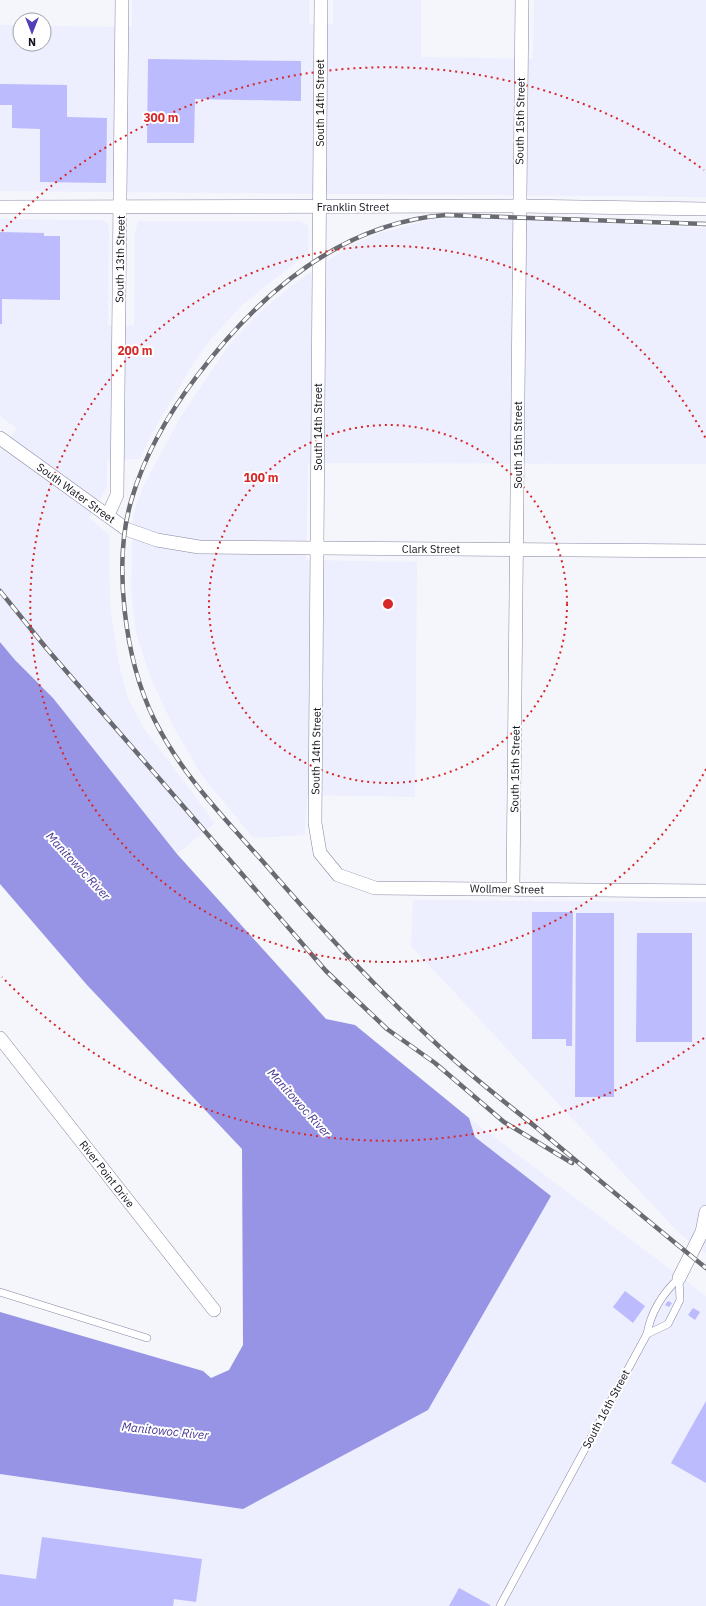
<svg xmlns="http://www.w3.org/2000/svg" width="706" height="1606" font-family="'IBM Plex Sans',sans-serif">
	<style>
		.built { fill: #edeefe }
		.water { fill: #9794e6 }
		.building { fill: #bbbbfe }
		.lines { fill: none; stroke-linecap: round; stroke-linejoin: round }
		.service-casing { stroke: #8686a3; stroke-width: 8 }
		.minor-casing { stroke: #8686a3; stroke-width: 14 }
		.service { stroke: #fff; stroke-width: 7 }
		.minor { stroke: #fff; stroke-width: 13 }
		.rail-casing { stroke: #696a72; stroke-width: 4.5 }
		.rail { stroke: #fff; stroke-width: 3; stroke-dasharray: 9; stroke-linecap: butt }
		.ring { fill: none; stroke: #d62828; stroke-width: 2; stroke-dasharray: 2 4 }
		.labels { text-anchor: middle; stroke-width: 4; stroke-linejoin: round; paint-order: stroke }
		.street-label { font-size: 11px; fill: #12121c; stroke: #fff }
		.water-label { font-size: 12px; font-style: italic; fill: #453795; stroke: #fff }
		.centre { fill: #d62828; stroke: #fff; stroke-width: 2 }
		.ring-label { font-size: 12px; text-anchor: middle; font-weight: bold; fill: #d62828; stroke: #fff; stroke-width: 4; stroke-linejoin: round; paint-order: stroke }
	</style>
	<rect width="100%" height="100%" fill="#f5f6fc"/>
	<g class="built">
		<path d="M132,0H309V24H333V0H421V57L533,59L534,0H706V197L0,191V25H20V44H44V26L132,27Z"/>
		<path d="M490,218L706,228V464L308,463L306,560L417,562L415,797L307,795L305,835L253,838L201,774L172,724L150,676L136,633L131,589L133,517L137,503L144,485L181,416L229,345L260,312L292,285L348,247L380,233L432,219Z"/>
		<path d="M0,219L103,220L107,223L109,227L108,325L134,326L135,233L138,221H299L308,226V253L243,304L210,340L192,366L152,433L140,459L107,460V487L89,518L109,535L110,605L118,660L127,696L143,727L215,823L177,854L53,698L15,660L0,641V451L17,429L0,416Z"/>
		<path d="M413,900L706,902V1253L681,1235L411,946Z"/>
		<path d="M469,1118L706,1296V1606H0V1474L243,1509L550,1196L475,1137Z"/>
	</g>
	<path class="water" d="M0,642L15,660L53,698L177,854L326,1019L355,1025L469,1118L475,1137L551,1196L428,1410L243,1509L0,1474V1312L203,1371L211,1378L229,1370L243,1345L242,1149L87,985L0,884Z"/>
	<g class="building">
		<path d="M148,59L301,61V101L195,99L194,143H147Z"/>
		<path d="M0,84L67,85V117L107,118L106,183L40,182V129L12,128V105H0Z"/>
		<path d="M0,232L44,233V236H60V300L2,299V324H0Z"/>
		<path d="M532,912H573L572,1046H566V1039H532Z"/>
		<path d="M576,913H614V1097H575Z"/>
		<path d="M637,933H692V1042H636Z"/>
		<path d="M625,1291L645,1306L633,1323L613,1307Z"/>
		<path d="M668,1301L672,1303L669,1307L665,1305Z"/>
		<path d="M693,1308L700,1312L695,1320L688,1315Z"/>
		<path d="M706,1401V1483L671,1463Z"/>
		<path d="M42,1537L202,1559L196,1602L174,1599L173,1606H0V1574L36,1579Z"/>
		<path d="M459,1588L490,1605V1606H449Z"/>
	</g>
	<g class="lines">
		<defs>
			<g id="service">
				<path d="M0,1292L147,1338"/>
				<path d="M647,1334L668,1324L680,1300L679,1278"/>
				<path d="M500,1606L647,1334C651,1311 662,1294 679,1278"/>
			</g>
			<g id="minor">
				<path d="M321,0L315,823L320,853L338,875L375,888L706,891"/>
				<path d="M0,207L519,206L706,209"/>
				<path d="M0,438L126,529L157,540L199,547L706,551"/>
				<path d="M108,515L117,495L122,0"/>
				<path d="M513,889L522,0"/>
				<path d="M0,1038L214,1310"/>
				<path d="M679,1278L702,1232L706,1212"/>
			</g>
		</defs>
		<use href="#service" class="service-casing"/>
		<use href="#minor" class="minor-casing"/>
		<use href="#service" class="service"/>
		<use href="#minor" class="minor"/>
		<defs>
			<g id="rail">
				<path d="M706,224L446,215C340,223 258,295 197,376C169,413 145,454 132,498C112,562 125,660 154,719C181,774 225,819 265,864C321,929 378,991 442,1049C472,1077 505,1102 537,1128C593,1175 649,1222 706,1268"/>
				<path d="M0,591L47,649L326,971L387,1029L435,1063L504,1122L572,1163"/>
			</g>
		</defs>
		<use href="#rail" class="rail-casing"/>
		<use href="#rail" class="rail"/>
	</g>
	<g class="ring">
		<circle cx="388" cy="604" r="179"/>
		<path d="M706 769A358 358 0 1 1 706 439"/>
		<path d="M704 1038A537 537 0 0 1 2 977M2 231A537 537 0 0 1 704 170"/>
	</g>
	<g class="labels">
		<g class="street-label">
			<text transform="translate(320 103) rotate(-90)" y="4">South 14th Street</text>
			<text transform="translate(520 121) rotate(-89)" y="4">South 15th Street</text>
			<text x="353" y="211">Franklin Street</text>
			<text transform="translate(120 259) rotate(-89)" y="4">South 13th Street</text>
			<text transform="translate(318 427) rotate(-90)" y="4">South 14th Street</text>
			<text transform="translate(518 445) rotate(-90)" y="4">South 15th Street</text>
			<text transform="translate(76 493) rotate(36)" y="4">South Water Street</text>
			<text x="431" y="553">Clark Street</text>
			<text transform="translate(316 751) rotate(-89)" y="4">South 14th Street</text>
			<text transform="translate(515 769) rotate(-89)" y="4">South 15th Street</text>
			<text transform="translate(507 889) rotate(1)" y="4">Wollmer Street</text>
			<text transform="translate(107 1174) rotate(52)" y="4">River Point Drive</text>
			<text transform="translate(606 1409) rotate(-62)" y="4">South 16th Street</text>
		</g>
		<g class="water-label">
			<text transform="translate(78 866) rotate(47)" y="4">Manitowoc River</text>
			<text transform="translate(299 1103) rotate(48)" y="4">Manitowoc River</text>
			<text transform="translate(165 1431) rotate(6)" y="4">Manitowoc River</text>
		</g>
	</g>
	<circle cx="388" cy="604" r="6" class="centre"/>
	<g class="ring-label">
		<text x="161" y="122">300 m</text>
		<text x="135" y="355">200 m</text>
		<text x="261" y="482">100 m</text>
	</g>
	<g transform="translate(32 32) rotate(180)"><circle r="19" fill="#ffffff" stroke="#a0a0a4"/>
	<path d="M0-3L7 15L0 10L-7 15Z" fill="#523eb6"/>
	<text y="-6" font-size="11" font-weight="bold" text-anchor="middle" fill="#12121c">N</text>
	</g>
</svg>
